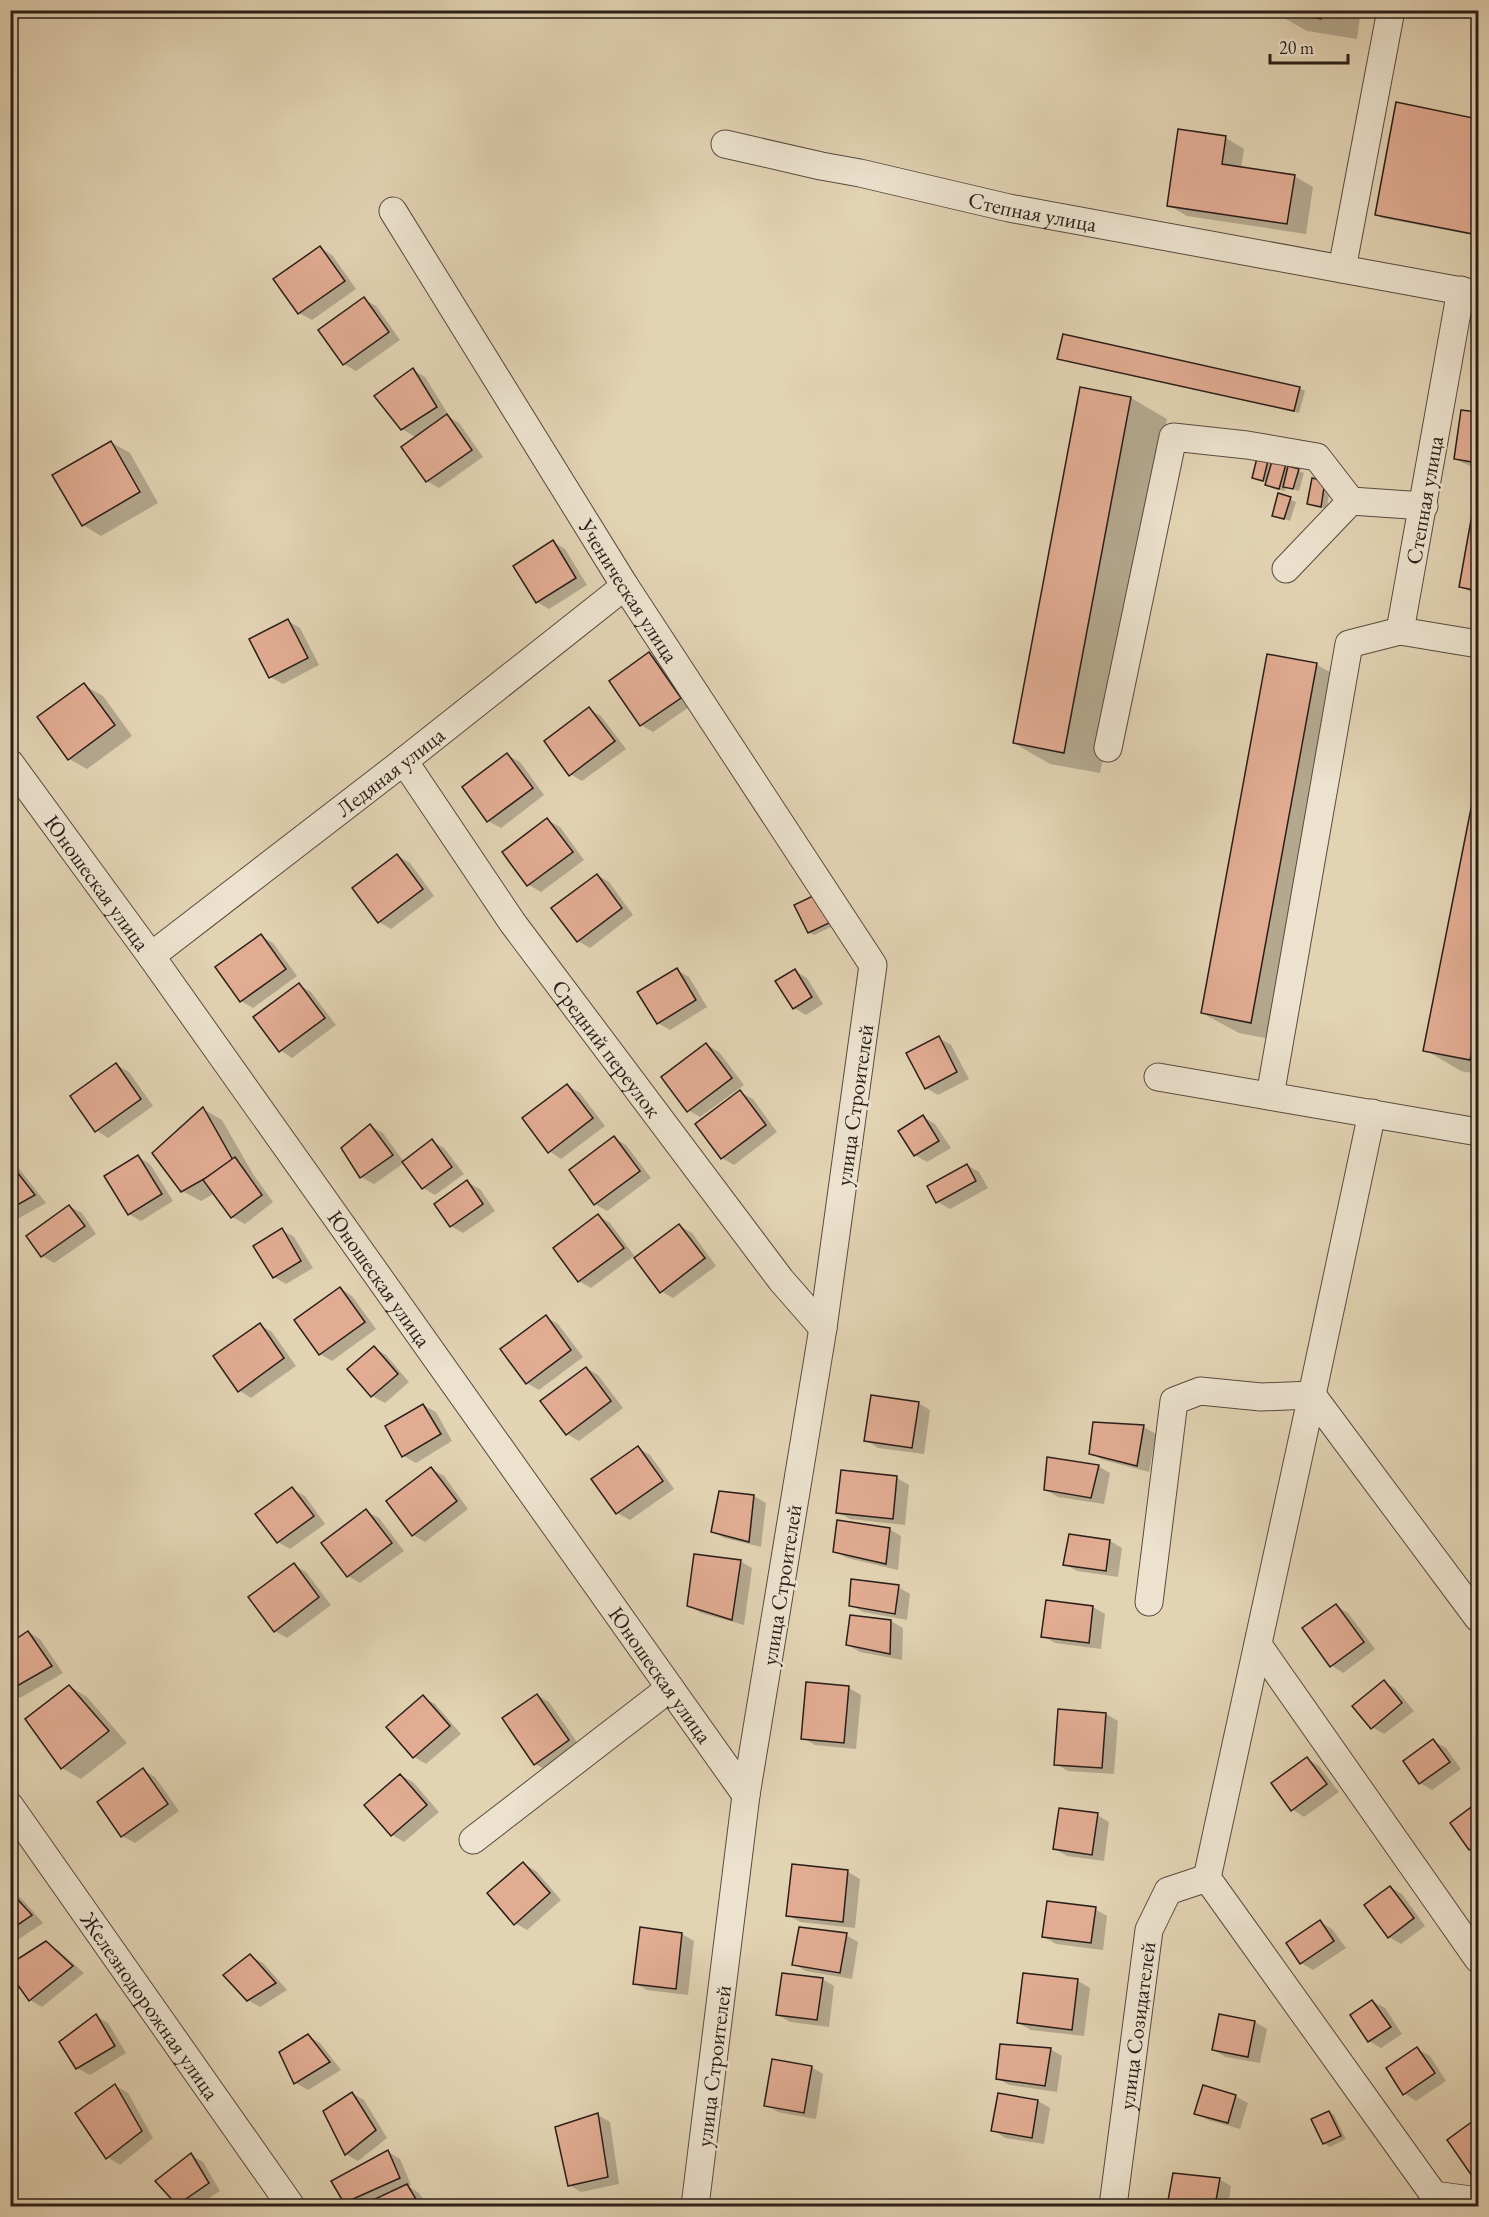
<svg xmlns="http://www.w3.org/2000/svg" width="1489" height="2217" font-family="'EB Garamond',serif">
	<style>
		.shadow { fill: #0003 }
		.building { fill: #e2ac93; stroke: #2a1e19; stroke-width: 1.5 }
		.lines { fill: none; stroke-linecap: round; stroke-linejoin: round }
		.minor-casing { stroke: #584b40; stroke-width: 29 }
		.minor { stroke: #ece2ce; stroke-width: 27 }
		.labels { text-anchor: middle; stroke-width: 5; stroke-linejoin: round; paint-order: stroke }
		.street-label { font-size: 22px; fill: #2a1e19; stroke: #ece2ce }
	</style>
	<rect width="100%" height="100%" fill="#e2d3b3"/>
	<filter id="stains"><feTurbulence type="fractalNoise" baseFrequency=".00333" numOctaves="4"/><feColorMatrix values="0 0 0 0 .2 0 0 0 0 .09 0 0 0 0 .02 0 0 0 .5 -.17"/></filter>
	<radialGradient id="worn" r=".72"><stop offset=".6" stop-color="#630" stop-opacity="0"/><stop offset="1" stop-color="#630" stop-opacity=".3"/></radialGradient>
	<g class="shadow">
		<path d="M1270,10H1361L1357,39L1307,31Z"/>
		<path d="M1397,103L1478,120V236L1382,218L1377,215Z"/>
		<path d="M1180,131L1226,138L1244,149L1241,168L1294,176L1313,187L1306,234L1187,216L1168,205Z"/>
		<path d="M320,248L332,255L356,289L312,320L299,313Z"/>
		<path d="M364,299L376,306L400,340L356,371L344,364Z"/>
		<path d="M1059,358L1299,388L1305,391L1299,413L1064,361Z"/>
		<path d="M413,370L425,377L448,414L446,415L459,423L483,457L439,488L427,481L417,438L402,429Z"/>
		<path d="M1081,389L1131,398L1167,419L1100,773L1050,764L1014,743Z"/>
		<path d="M1462,411L1478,414V470L1455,459Z"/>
		<path d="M111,442L130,453L158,503L101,536L83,525Z"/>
		<path d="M1258,460L1272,465L1285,466L1304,473L1299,491L1286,487L1285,491L1272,488L1267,485V482L1253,477Z"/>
		<path d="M1313,480L1330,486L1327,509L1309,503Z"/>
		<path d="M1279,495L1296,502L1290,521L1274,515Z"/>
		<path d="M1474,511L1478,512V597L1461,586Z"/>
		<path d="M553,542L565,549L587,585L549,609L537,602Z"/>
		<path d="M10,613L17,622L10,627Z"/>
		<path d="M288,621L300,628L319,665L283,684L270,677Z"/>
		<path d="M649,654L662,661L692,705L653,732L641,725L611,681Z"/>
		<path d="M1316,664L1352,685L1287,1042L1239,1033L1202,1013Z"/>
		<path d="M84,685L103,696L132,736L87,769L69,759Z"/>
		<path d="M589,709L601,716L626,749L582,781L570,774Z"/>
		<path d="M507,755L520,762L544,795L501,828L488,821Z"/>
		<path d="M1478,780V1074L1461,1071L1425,1050Z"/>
		<path d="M547,820L560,827L584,860L541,892L529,885L504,852Z"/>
		<path d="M398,856L410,863L434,896L391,929L379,922Z"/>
		<path d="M597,875L609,882L633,915L590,948L578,941Z"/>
		<path d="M815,896L833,926L814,935L809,932Z"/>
		<path d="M261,936L273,943L297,976L253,1008L241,1001Z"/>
		<path d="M677,970L689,977L707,1007L670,1030L658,1023Z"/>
		<path d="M795,971L807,978L823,1004L806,1015L794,1008Z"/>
		<path d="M299,985L311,992L336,1025L292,1058L280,1050Z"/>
		<path d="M939,1038L951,1045L969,1079L938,1095L926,1088Z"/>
		<path d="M707,1045L719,1052L744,1085L700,1117L688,1110Z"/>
		<path d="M117,1065L129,1072L153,1106L108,1138L96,1130Z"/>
		<path d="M568,1086L580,1093L605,1126L561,1159L549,1151Z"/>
		<path d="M740,1092L753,1099L777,1132L734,1165L722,1158Z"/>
		<path d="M203,1109L222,1120L253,1174L273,1202L245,1224L232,1217L215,1193L201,1201L182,1191Z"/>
		<path d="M923,1117L935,1124L951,1148L927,1162L915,1155Z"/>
		<path d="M371,1126L383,1133L404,1162L432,1141L444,1148L464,1174L435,1195L423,1188L404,1163L374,1184L361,1177L343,1148Z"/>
		<path d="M614,1138L626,1145L651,1178L607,1211L595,1204Z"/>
		<path d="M10,1157L46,1203L14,1221L10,1219Z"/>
		<path d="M138,1157L150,1164L173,1201L141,1221L129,1214Z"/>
		<path d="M967,1165L979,1172L988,1188L950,1209L938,1202Z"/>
		<path d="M467,1182L480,1189L495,1211L463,1233L451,1226Z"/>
		<path d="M69,1206L82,1213L96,1234L54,1263L42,1256L28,1236Z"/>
		<path d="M598,1216L610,1223L636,1258L680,1226L692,1233L716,1266L673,1298L661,1291L634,1256L591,1288L579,1281L555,1248Z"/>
		<path d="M282,1230L294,1237L313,1268L286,1284L274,1277Z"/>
		<path d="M340,1288L352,1296L376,1329L332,1361L320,1354Z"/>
		<path d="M546,1317L558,1324L583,1357L539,1390L527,1383Z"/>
		<path d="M260,1325L272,1332L296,1366L251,1398L239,1390Z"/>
		<path d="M374,1348L386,1355L409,1382L385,1403L372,1396L349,1369Z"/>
		<path d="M586,1368L598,1375L623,1408L579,1441L567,1434Z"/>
		<path d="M918,1403L930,1410L924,1454L878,1448L866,1440Z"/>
		<path d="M423,1405L436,1412L452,1441L416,1463L404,1456Z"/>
		<path d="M1144,1427L1156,1434L1149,1472L1103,1460L1091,1453Z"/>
		<path d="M638,1448L650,1455L674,1489L630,1520L617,1513Z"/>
		<path d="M1098,1466L1110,1473L1104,1504L1058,1497L1046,1490Z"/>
		<path d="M431,1469L444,1476L468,1509L425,1542L413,1535Z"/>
		<path d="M897,1478L909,1485L905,1525L850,1519L838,1512Z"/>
		<path d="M292,1489L305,1496L325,1524L290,1549L278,1542Z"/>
		<path d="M720,1493L754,1496L766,1503L761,1547L724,1538L712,1531Z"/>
		<path d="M366,1511L379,1518L404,1551L360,1583L348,1576Z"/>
		<path d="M889,1529L901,1536L898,1570L847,1558L835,1551Z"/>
		<path d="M1110,1541L1122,1548L1118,1577L1077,1571L1064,1564Z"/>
		<path d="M740,1561L752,1568L744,1625L701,1613L688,1605Z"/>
		<path d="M294,1565L306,1572L331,1605L287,1638L275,1631Z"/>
		<path d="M898,1587L910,1594L907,1620L863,1612L851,1605Z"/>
		<path d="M1047,1601L1093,1607L1105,1614L1101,1649L1055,1643L1043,1636Z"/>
		<path d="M1336,1606L1348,1613L1375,1649L1343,1673L1331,1665Z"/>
		<path d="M891,1621L903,1628L902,1660L860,1652L848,1645Z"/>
		<path d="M10,1624L18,1639L28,1632L40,1639L63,1673L20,1698L10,1693Z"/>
		<path d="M1384,1682L1396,1689L1414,1711L1384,1734L1372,1727Z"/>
		<path d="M69,1686L87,1697L127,1743L81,1779L62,1768L27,1720Z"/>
		<path d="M849,1688L861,1695L856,1749L815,1745L803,1738Z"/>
		<path d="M537,1695L549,1702L581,1748L548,1771L535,1764Z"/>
		<path d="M423,1697L435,1704L461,1734L426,1764L414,1757Z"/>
		<path d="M1106,1714L1118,1721L1114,1774L1068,1771L1056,1764Z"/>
		<path d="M1433,1741L1446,1748L1461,1769L1432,1790L1420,1783Z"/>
		<path d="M1307,1759L1319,1766L1339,1792L1304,1817L1292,1809Z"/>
		<path d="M143,1770L155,1777L179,1811L135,1843L122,1836Z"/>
		<path d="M400,1775L413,1782L439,1812L404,1842L392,1835Z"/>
		<path d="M1478,1804V1854L1470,1849L1452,1824Z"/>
		<path d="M1097,1815L1109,1822L1104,1861L1067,1856L1055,1849Z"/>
		<path d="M524,1864L536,1871L561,1900L527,1930L515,1923Z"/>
		<path d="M793,1866L848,1872L860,1879L855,1928L800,1922L788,1915Z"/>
		<path d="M1390,1887L1402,1894L1425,1926L1401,1944L1389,1937Z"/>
		<path d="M10,1892L21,1898L43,1923L10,1945Z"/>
		<path d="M1095,1909L1107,1916L1103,1950L1056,1944L1044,1937Z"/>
		<path d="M1320,1922L1332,1929L1346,1948L1313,1970L1301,1963Z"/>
		<path d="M682,1934L694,1941L688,1995L647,1990L634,1983Z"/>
		<path d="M846,1935L858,1942L852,1979L806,1971L794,1964Z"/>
		<path d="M46,1942L58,1950L84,1973L42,2007L30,2000Z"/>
		<path d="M250,1956L263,1963L287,1990L260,2007L248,2000Z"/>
		<path d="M822,1979L834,1986L829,2027L790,2022L778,2015Z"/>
		<path d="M1078,1981L1090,1988L1084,2036L1031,2030L1018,2023Z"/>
		<path d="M1372,2001L1385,2008L1402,2034L1381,2048L1369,2041Z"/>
		<path d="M96,2016L108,2023L126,2053L90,2075L77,2068Z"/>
		<path d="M1255,2022L1267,2029L1260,2063L1226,2057L1213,2050Z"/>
		<path d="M308,2036L320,2043L341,2070L308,2090L296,2083L281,2053Z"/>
		<path d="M1050,2049L1062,2056L1057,2092L1009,2085L997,2078Z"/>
		<path d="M1417,2049L1430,2056L1446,2081L1416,2101L1404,2093Z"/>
		<path d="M811,2067L823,2074L816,2119L778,2112L766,2105Z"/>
		<path d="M116,2086L128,2093L153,2138L120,2165L107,2157Z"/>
		<path d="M352,2093L364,2100L387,2138L358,2161L346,2154Z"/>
		<path d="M1235,2096L1248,2103L1240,2129L1208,2120L1196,2113Z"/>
		<path d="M1038,2101L1050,2108L1044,2144L1005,2138L993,2130Z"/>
		<path d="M1329,2112L1334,2115L1346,2139L1330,2147L1324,2143L1313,2120Z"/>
		<path d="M598,2115L610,2122L619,2184L581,2192L569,2185Z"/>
		<path d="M1473,2123L1478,2126V2178L1473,2175Z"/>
		<path d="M388,2152L400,2159L411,2185L408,2186L419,2193L427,2206H381L377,2200L363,2206H353L345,2202Z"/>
		<path d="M191,2155L203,2162L220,2191L197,2206H183L178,2204Z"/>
		<path d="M1174,2174L1219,2179L1231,2186L1228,2206H1169Z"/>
	</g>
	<g class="building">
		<path d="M1269,10H1322L1321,19Z"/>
		<path d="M1396,102L1478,119V235L1375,215Z"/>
		<path d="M1178,129L1226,136L1222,164L1295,175L1287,224L1167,206Z"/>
		<path d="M320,246L345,281L298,314L273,279Z"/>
		<path d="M364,297L389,332L343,365L318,330Z"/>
		<path d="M1063,334L1300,387L1294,411L1057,359Z"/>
		<path d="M413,368L437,407L401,430L374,396Z"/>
		<path d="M1080,387L1131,397L1064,753L1013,743Z"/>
		<path d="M1461,410L1478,412V463L1454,459Z"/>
		<path d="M447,414L472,450L426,482L401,447Z"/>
		<path d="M111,441L140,492L82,526L52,475Z"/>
		<path d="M1257,458L1268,461L1263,481L1252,478Z"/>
		<path d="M1272,461L1286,464L1279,489L1265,485Z"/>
		<path d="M1288,466L1299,469L1293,489L1283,487Z"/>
		<path d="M1312,478L1325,481L1321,507L1307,504Z"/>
		<path d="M1278,493L1291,497L1284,519L1272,516Z"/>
		<path d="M1473,509L1478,510V591L1459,587Z"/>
		<path d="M553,540L576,578L536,603L513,566Z"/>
		<path d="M288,619L308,658L269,678L249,639Z"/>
		<path d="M649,652L681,698L640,726L609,681Z"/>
		<path d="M1267,654L1317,663L1251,1023L1201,1013Z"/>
		<path d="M84,683L115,725L68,760L37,717Z"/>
		<path d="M589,707L615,741L569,776L544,741Z"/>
		<path d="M507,753L533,788L487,822L462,787Z"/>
		<path d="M1478,773V1017L1470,1060L1423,1051Z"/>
		<path d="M547,818L573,852L527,886L502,852Z"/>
		<path d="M397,854L423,889L378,923L352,888Z"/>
		<path d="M597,874L622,908L577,942L551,908Z"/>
		<path d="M815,895L829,923L808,933L794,905Z"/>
		<path d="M261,934L286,969L240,1002L215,967Z"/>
		<path d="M677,968L696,1000L657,1024L637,992Z"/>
		<path d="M795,969L812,997L793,1009L775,981Z"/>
		<path d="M299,983L325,1018L279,1052L253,1017Z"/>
		<path d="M939,1036L957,1072L925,1089L906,1053Z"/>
		<path d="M706,1043L732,1078L687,1112L661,1077Z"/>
		<path d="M116,1063L141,1099L95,1132L70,1096Z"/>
		<path d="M567,1084L593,1118L548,1153L522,1118Z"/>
		<path d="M740,1090L766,1125L721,1159L695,1124Z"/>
		<path d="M203,1107L234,1162L181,1192L152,1153Z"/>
		<path d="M923,1115L939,1141L914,1156L898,1131Z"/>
		<path d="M370,1124L393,1155L360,1178L341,1148Z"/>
		<path d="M614,1136L640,1171L594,1205L569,1170Z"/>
		<path d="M432,1139L452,1167L422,1189L402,1162Z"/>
		<path d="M138,1155L162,1194L128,1215L104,1176Z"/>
		<path d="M235,1157L262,1195L231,1218L203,1180Z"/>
		<path d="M10,1163L35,1195L10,1209Z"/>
		<path d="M967,1164L976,1181L936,1203L927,1186Z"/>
		<path d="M467,1180L483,1204L450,1227L434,1204Z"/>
		<path d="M69,1205L85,1226L41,1257L26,1236Z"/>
		<path d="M598,1214L624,1248L578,1282L553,1248Z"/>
		<path d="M679,1224L705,1258L660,1293L634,1258Z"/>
		<path d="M282,1228L301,1261L273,1278L253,1246Z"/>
		<path d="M340,1287L365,1322L319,1355L294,1320Z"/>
		<path d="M546,1315L571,1350L526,1384L500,1349Z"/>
		<path d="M260,1323L284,1358L238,1392L213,1356Z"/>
		<path d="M374,1346L398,1374L371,1397L347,1369Z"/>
		<path d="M586,1367L611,1401L566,1435L540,1401Z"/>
		<path d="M871,1395L919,1402L912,1448L864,1441Z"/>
		<path d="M423,1404L441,1434L402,1457L385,1426Z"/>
		<path d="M1093,1422L1144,1425L1137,1466L1089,1454Z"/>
		<path d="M638,1446L663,1481L616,1514L591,1479Z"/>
		<path d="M1047,1457L1099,1465L1091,1498L1044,1490Z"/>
		<path d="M431,1467L457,1501L412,1536L386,1501Z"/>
		<path d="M841,1470L897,1476L893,1519L836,1513Z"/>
		<path d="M292,1487L314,1516L277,1543L255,1514Z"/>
		<path d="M719,1491L754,1495L749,1542L711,1532Z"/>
		<path d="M366,1509L392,1543L347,1577L321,1543Z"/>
		<path d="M837,1520L890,1528L886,1564L833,1552Z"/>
		<path d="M1069,1534L1110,1540L1106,1571L1063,1565Z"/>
		<path d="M694,1554L741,1560L732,1620L687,1606Z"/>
		<path d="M294,1563L319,1597L274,1632L248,1597Z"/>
		<path d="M851,1579L899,1585L895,1614L849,1606Z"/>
		<path d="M1046,1600L1093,1606L1089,1643L1041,1637Z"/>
		<path d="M1336,1604L1364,1642L1330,1667L1302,1628Z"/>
		<path d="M850,1615L891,1620L890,1654L846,1645Z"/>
		<path d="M28,1631L52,1666L10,1690V1643Z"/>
		<path d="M1384,1680L1402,1703L1371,1729L1352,1706Z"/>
		<path d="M806,1682L849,1686L844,1743L801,1739Z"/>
		<path d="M69,1685L109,1731L61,1769L25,1719Z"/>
		<path d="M537,1694L569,1740L534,1765L502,1718Z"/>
		<path d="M423,1695L450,1726L413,1758L386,1727Z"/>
		<path d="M1058,1709L1106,1713L1102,1768L1054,1765Z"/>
		<path d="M1433,1739L1450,1762L1419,1784L1403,1761Z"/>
		<path d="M1307,1757L1327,1784L1291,1811L1271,1783Z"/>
		<path d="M143,1768L168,1804L121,1837L97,1802Z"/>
		<path d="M400,1774L427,1805L391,1836L364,1805Z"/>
		<path d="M1478,1802V1844L1469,1850L1450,1823Z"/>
		<path d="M1059,1808L1098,1813L1092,1855L1053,1849Z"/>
		<path d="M523,1862L550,1893L514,1925L487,1893Z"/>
		<path d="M792,1864L848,1870L843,1922L786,1916Z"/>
		<path d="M1390,1886L1414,1918L1388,1938L1364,1905Z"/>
		<path d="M10,1891L32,1915L10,1930Z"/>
		<path d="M1047,1901L1096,1907L1091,1943L1042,1937Z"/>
		<path d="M1320,1920L1334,1941L1300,1964L1286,1943Z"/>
		<path d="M640,1927L682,1933L676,1989L633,1984Z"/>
		<path d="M799,1927L847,1933L840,1973L792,1965Z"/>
		<path d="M46,1941L73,1966L29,2001L10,1974V1964Z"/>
		<path d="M250,1954L276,1983L247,2001L223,1975Z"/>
		<path d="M782,1973L823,1978L817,2020L776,2015Z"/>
		<path d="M1023,1973L1078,1979L1072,2030L1017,2023Z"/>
		<path d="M1372,2000L1391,2027L1368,2042L1350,2015Z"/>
		<path d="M96,2014L115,2046L76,2069L59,2042Z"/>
		<path d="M1219,2014L1255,2021L1248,2057L1212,2050Z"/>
		<path d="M308,2034L330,2062L294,2084L279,2052Z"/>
		<path d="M1000,2044L1051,2048L1045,2086L996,2079Z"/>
		<path d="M1417,2047L1435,2073L1403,2095L1386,2068Z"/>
		<path d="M772,2059L812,2066L804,2113L764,2106Z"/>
		<path d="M115,2084L142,2131L106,2159L75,2113Z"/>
		<path d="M1203,2085L1236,2095L1228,2123L1194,2114Z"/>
		<path d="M352,2092L376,2130L345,2155L323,2111Z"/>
		<path d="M998,2093L1038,2100L1032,2138L991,2131Z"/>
		<path d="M1329,2111L1341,2136L1323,2144L1311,2119Z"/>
		<path d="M598,2113L608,2177L568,2186L555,2127Z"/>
		<path d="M1473,2121L1478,2129V2172L1472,2176L1447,2140Z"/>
		<path d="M388,2150L400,2178L344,2203L331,2181Z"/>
		<path d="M191,2153L209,2183L177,2205L155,2181Z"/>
		<path d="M1173,2173L1220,2178L1215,2206H1167Z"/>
		<path d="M407,2184L420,2206H379L375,2199Z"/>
	</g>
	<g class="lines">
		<defs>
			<g id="minor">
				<path id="s1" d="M725,144L821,166L860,173L1009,208L1478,294"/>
				<path id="s2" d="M393,211L625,586L873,965L823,1328L746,1795L695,2206"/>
				<path d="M1342,269L1391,10"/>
				<path d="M1461,290L1400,631L1478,644"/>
				<path d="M1286,569L1351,501L1424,506"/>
				<path d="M1108,748L1173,437L1247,445L1317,457L1351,501"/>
				<path id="s3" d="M404,761L512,922L781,1280L823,1328"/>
				<path id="s4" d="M10,763L151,956L746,1795"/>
				<path id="s5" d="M151,956L404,761L625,586"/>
				<path d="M1158,1077L1478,1132"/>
				<path d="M1270,1096L1349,644L1400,631"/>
				<path d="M1149,1602L1174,1401L1200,1391L1261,1397L1312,1395L1372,1113"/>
				<path d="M1478,1618L1312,1395L1207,1878L1434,2195L1478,2201"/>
				<path d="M1258,1645L1478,1959"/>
				<path id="s6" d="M10,1806L291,2206"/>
				<path d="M473,1840L670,1688"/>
				<path id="s7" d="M1113,2206L1149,1930L1168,1891L1207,1878"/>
			</g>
		</defs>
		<use href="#minor" class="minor-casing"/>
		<use href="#minor" class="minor"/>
	</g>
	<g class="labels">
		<g class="street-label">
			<text dy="8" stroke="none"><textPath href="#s1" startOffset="315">Степная улица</textPath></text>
			<text transform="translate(1424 500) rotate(-80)" y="8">Степная улица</text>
			<text dy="8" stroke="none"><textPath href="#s2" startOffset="447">Ученическая улица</textPath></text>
			<text dy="8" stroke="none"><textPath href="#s5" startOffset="302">Ледяная улица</textPath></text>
			<text dy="8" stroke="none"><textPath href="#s4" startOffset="148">Юношеская улица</textPath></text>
			<text dy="8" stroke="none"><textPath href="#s3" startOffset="352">Средний переулок</textPath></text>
			<text transform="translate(854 1105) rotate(-82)" y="8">улица Строителей</text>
			<text dy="8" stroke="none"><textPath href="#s4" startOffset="634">Юношеская улица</textPath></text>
			<text transform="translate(781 1585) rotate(-81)" y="8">улица Строителей</text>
			<text dy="8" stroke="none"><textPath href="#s4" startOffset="1120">Юношеская улица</textPath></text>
			<text dy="8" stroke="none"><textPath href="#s6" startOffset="244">Железнодорожная улица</textPath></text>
			<text dy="8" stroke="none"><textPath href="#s7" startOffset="182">улица Созидателей</textPath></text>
			<text transform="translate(713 2066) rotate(-83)" y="8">улица Строителей</text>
		</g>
	</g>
	<rect width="1489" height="2217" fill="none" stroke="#e2d3b3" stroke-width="36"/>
	<rect x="12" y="12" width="1465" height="2193" fill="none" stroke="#2a1e19" stroke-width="3"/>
	<rect x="18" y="18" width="1453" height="2181" fill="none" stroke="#2a1e19" stroke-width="1.5"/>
	<path d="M1270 54v9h78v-9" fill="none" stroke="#2a1e19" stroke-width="3"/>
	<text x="1279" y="54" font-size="18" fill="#2a1e19" stroke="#ece2ce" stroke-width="4.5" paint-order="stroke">20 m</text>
	<rect width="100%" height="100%" filter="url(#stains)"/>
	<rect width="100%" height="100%" fill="url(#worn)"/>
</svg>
